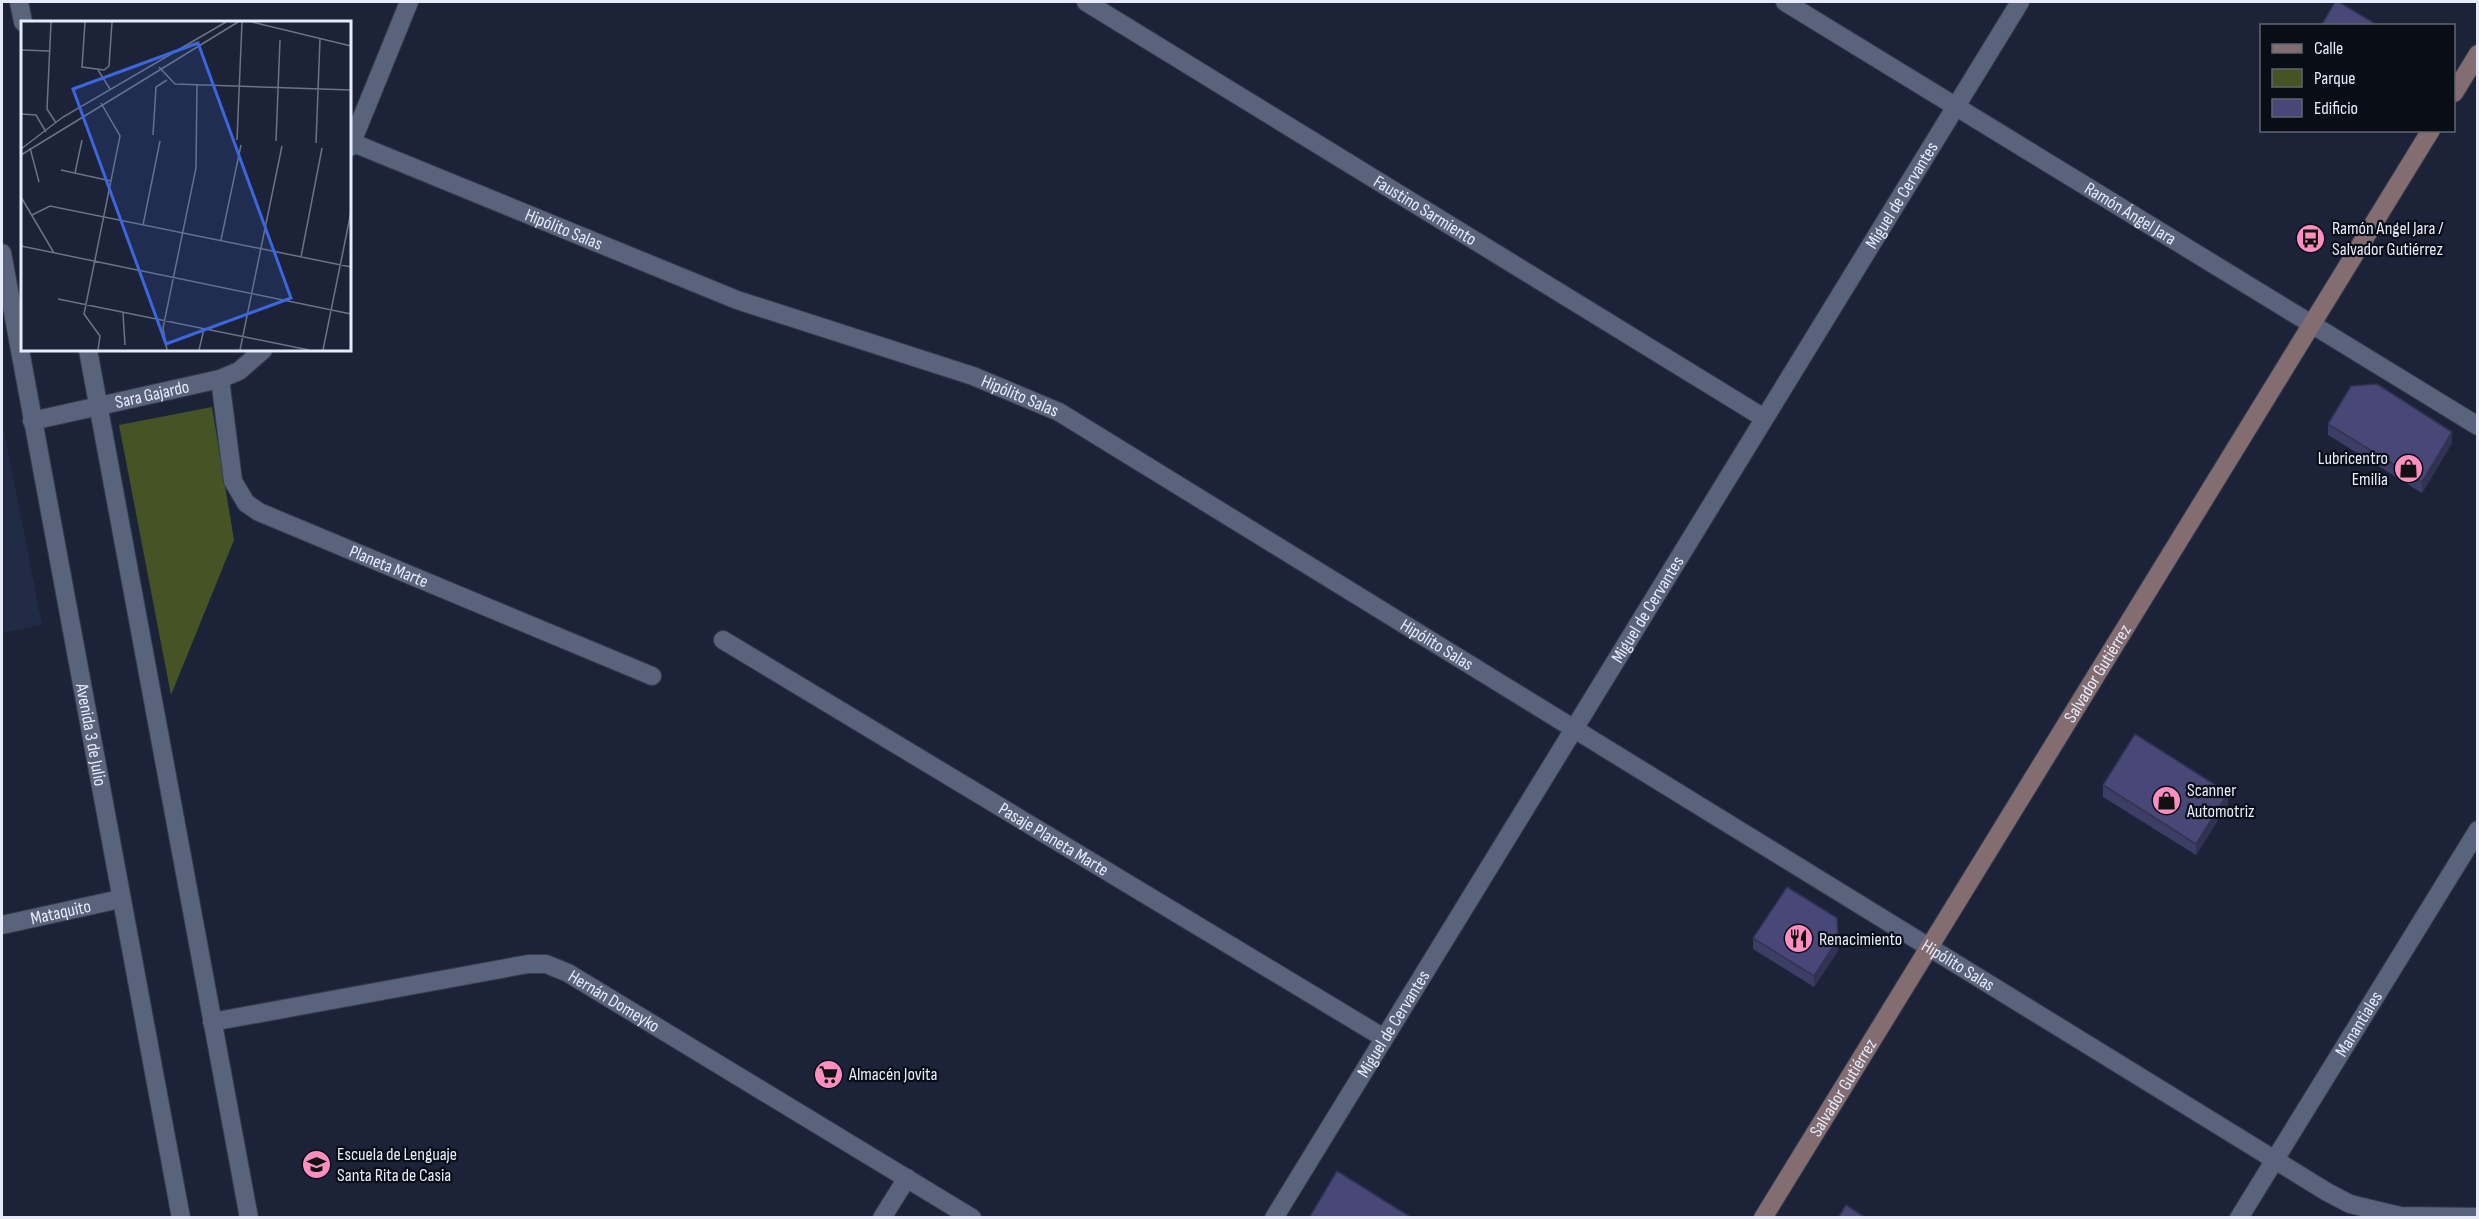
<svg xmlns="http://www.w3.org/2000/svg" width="2479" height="1219" font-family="'Sofia Sans Condensed',sans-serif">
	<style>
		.built { fill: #212b46 }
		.green { fill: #465324 }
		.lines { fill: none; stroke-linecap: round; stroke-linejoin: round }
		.minor-casing { stroke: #373d4f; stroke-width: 20 }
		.tertiary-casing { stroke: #373d4f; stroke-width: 20 }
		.secondary-casing { stroke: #373d4f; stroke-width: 20 }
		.minor { stroke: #59637b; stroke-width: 18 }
		.tertiary { stroke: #59637b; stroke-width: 18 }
		.secondary { stroke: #836d71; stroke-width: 18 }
		.wall { fill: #3d3e66 }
		.shaded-wall { fill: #323253 }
		.building { fill: #474877; stroke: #323253; stroke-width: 1.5 }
		.labels { text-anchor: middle; stroke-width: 4.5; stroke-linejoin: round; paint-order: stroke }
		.street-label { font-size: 18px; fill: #e5ebfa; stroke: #090d16 }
		.poi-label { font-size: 18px; fill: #e5ebfa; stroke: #090d16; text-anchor: start }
		.inset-road { fill: none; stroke: #6c7386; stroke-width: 1.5 }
		.view { fill: #3b66dd; fill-opacity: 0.15; stroke: #3b66dd; stroke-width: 3 }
		.inset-edge { fill: none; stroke: #e5ebfa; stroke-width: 3 }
	</style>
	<rect width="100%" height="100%" fill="#1c2338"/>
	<path class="built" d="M2,420L42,625L2,633Z"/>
	<path class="green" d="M212,407L234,540L171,695L119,425Z"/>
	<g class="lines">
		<defs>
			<g id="minor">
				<path id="s1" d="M1086,2L1764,418"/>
				<path id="s2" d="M1785,2L2478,426"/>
				<path id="s3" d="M351,142L737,300L973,376L1059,412L2327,1192L2350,1204L2400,1216L2478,1217"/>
				<path d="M350,147L409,2"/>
				<path id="s4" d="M220,379L233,481L246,503L259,512L652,676"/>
				<path id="s5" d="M32,421L220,379L239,371L263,350"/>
				<path id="s6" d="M723,640L1384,1038"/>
				<path id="s7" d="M2,925L120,899"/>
				<path id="s8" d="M212,1022L528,964H546L568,973L972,1218"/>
				<path d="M882,1218L907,1178"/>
				<path id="s9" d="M1274,1218L2020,2"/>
				<path id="s10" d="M2239,1218L2478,830"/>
			</g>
			<g id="tertiary">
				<path d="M19,2L23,22"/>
				<path id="s11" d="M2,253L181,1218"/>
				<path d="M88,350L249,1218"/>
			</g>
			<g id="secondary">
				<path d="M2454,93L2478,54"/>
				<path id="s12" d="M1763,1218L2431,130"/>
			</g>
		</defs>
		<use href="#minor" class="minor-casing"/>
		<use href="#tertiary" class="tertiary-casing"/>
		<use href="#secondary" class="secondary-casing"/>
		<use href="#minor" class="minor"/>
		<use href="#tertiary" class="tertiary"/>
		<use href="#secondary" class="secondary"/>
	</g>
	<g class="wall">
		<path d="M2328,424L2452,443L2422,493L2328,435Z"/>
		<path d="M2103,785L2228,804L2196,855L2103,797Z"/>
		<path d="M1753,938L1838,951L1814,987L1753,949Z"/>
	</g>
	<g class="shaded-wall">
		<path d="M2452,432V443L2422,493V482Z"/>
		<path d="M2228,793V804L2196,855V844Z"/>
		<path d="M1838,939V951L1814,987V976Z"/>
	</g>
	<g class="building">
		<path d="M2335,2H2339L2379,26H2321Z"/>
		<path d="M2377,384L2452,432L2422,482L2328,424L2351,386Z"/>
		<path d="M2135,734L2228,793L2196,844L2103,785Z"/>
		<path d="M1787,887L1837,918L1838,939L1814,976L1753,938Z"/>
		<path d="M1337,1171L1412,1218H1309Z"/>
		<path d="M1846,1205L1866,1218H1838Z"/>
	</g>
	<defs>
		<symbol id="bus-disc" viewBox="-11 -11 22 22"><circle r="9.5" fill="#fd8ebf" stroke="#090d16"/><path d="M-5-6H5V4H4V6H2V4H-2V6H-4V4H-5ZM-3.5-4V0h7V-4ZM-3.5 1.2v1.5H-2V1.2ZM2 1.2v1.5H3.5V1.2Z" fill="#111"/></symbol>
		<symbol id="shop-disc" viewBox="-11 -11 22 22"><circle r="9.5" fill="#fd8ebf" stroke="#090d16"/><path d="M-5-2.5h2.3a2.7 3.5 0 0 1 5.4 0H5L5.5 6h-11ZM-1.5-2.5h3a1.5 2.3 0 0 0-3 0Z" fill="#111"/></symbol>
		<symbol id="restaurant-disc" viewBox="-11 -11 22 22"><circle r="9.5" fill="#fd8ebf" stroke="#090d16"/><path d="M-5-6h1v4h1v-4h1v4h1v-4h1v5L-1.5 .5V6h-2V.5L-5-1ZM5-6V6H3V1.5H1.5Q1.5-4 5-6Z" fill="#111"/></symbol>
		<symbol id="supermarket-disc" viewBox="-11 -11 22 22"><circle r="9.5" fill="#fd8ebf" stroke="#090d16"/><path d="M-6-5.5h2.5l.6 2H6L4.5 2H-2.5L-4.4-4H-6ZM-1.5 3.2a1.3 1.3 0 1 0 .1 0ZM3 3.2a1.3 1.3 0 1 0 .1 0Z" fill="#111"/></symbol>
		<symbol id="school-disc" viewBox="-11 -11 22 22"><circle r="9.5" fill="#fd8ebf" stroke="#090d16"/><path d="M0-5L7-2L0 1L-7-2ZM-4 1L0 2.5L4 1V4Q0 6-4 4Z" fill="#111"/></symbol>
	</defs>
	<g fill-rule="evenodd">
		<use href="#bus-disc" x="2294" y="222" width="33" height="33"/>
		<use href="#shop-disc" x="2392" y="452" width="33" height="33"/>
		<use href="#shop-disc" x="2150" y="784" width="33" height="33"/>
		<use href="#restaurant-disc" x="1782" y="922" width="33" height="33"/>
		<use href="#supermarket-disc" x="812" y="1058" width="33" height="33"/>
		<use href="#school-disc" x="300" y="1148" width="33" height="33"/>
	</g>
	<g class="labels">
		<g class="street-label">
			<text dy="6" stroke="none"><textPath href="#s9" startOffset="1200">Miguel de Cervantes</textPath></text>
			<text dy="6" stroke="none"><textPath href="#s1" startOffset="398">Faustino Sarmiento</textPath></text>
			<text dy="6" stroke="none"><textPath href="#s2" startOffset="405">Ramón Ángel Jara</textPath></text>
			<text dy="6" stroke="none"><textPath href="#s3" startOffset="230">Hipólito Salas</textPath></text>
			<text dy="6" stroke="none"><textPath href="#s5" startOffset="123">Sara Gajardo</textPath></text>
			<text dy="6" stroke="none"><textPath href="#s3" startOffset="716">Hipólito Salas</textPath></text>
			<text dy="6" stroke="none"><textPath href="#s4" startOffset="285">Planeta Marte</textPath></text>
			<text dy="6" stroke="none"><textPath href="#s9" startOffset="714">Miguel de Cervantes</textPath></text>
			<text dy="6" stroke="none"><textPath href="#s3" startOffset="1202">Hipólito Salas</textPath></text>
			<text dy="6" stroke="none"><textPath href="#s12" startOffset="639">Salvador Gutiérrez</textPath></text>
			<text dy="6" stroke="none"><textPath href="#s11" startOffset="490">Avenida 3 de Julio</textPath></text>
			<text dy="6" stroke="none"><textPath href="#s6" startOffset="386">Pasaje Planeta Marte</textPath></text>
			<text dy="6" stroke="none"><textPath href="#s7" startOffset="60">Mataquito</textPath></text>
			<text dy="6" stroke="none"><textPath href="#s3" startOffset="1814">Hipólito Salas</textPath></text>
			<text dy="6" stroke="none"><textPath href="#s8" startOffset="417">Hernán Domeyko</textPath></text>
			<text dy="6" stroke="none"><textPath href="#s9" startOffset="228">Miguel de Cervantes</textPath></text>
			<text dy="6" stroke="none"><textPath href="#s10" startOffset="228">Manantiales</textPath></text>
			<text dy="6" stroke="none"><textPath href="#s12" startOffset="153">Salvador Gutiérrez</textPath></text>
		</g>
		<g class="poi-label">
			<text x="2332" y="234">Ramón Angel Jara /<tspan x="2332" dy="21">Salvador Gutiérrez</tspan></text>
			<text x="2388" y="464" text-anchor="end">Lubricentro<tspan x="2388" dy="21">Emilia</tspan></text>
			<text x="2187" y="796">Scanner<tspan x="2187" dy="21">Automotriz</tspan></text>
			<text x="1819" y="945">Renacimiento</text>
			<text x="849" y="1080">Almacén Jovita</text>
			<text x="337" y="1160">Escuela de Lenguaje<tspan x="337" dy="21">Santa Rita de Casia</tspan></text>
		</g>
	</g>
	<g transform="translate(21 21)">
		<rect width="330" height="330" fill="#1c2338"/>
		<path class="inset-road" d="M30,1L26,88L35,102M64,1L61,46L83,49L88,45L91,1M231,1L330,25M0,29L28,30M138,46L154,63L330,69M77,49L89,68M0,93L15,94L25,111M132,114L135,66L146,59M216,119L221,1M255,120L259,19M295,122L299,18M9,127L18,161M0,128L42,96L205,1M0,134L217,1M40,149L90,160M54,152L61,119M0,176L33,232M11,194L29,185L330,246M122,204L139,120M200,219L220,124M0,225L330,293M280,236L301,127M37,278L288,329M102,292L104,324M77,329L79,315L63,293L99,115L80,82M146,329L142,307L175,147L176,63M178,329L183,308M219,329L261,125M302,329L330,191"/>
		<path class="view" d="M177,22L270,277L145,323L52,68Z"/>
		<rect width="330" height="330" class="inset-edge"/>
	</g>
	<rect width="2479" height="1219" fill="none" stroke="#e5ebfa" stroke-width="6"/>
	<rect x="2260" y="24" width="195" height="108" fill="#090d16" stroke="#616671" stroke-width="1.5"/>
	<rect x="2272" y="44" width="30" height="9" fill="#836d71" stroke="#616671" stroke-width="1.5"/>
	<text x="2314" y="54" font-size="18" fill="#e5ebfa">Calle</text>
	<rect x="2272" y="69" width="30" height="18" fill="#465324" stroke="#616671" stroke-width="1.5"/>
	<text x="2314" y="84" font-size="18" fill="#e5ebfa">Parque</text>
	<rect x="2272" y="99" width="30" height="18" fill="#474877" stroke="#616671" stroke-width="1.5"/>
	<text x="2314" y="114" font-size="18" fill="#e5ebfa">Edificio</text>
</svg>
